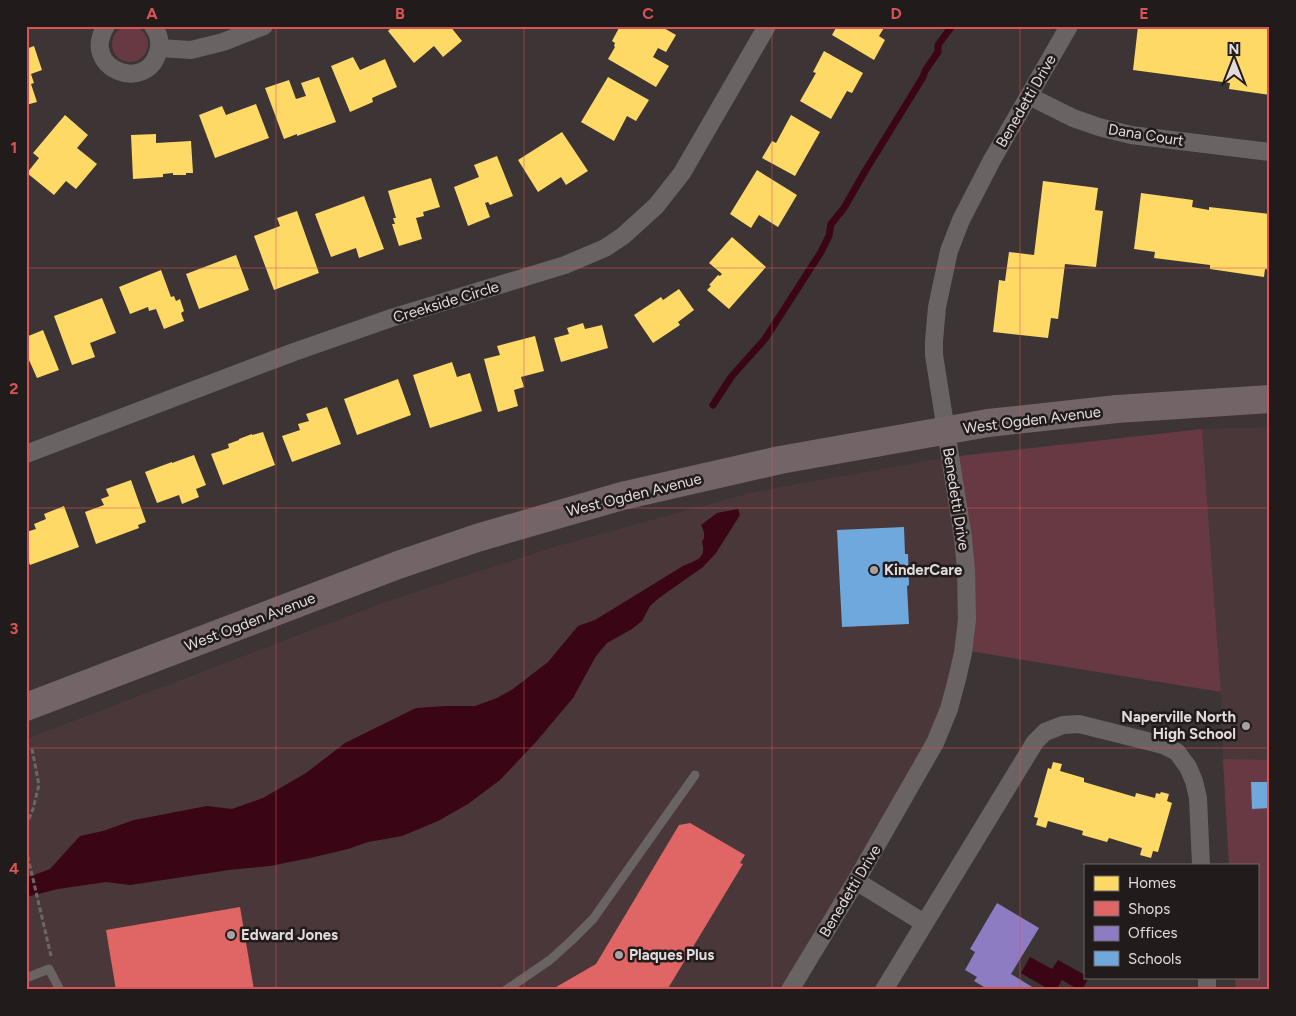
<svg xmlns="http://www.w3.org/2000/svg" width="1296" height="1016" font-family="Figtree,sans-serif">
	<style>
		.built { fill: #4a373a }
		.green { fill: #673a43 }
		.water { fill: #3a0515 }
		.homes { fill: #ffd966 }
		.shops { fill: #e06666 }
		.offices { fill: #8e7cc3 }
		.schools { fill: #6fa8dc }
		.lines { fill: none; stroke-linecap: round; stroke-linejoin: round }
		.stream { stroke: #3a0515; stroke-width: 7 }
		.path { stroke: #6c6767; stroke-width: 3; stroke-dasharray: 5 2.5; stroke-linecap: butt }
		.service { stroke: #696364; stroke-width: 9 }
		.minor { stroke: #696364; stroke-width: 18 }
		.primary { stroke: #736468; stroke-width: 28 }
		.grid { fill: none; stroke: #d95455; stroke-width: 1; stroke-opacity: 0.55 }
		.poi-dot { fill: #a9a0a1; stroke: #211b1c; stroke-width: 2 }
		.labels { text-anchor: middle; stroke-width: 5; stroke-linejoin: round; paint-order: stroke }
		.street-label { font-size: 15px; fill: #e3dadb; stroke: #211b1c }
		.poi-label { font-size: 15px; font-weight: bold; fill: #e3dadb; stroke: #211b1c; text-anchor: start }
		.neatline { fill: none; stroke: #d95455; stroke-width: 2 }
		.grid-label { font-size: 16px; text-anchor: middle; font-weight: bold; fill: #d95455 }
	</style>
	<rect width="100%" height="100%" fill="#3c3435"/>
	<g class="built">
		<path d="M1270,427V990H1236L1235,977H1257V865H1229L1223,759L1221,692L1202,429Z"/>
		<path d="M950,457L966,564L951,702L787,990H26V739L385,602L557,546L750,493L802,483Z"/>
	</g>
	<g class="green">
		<circle cx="130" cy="44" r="18"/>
		<path d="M1202,429L1221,692L963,650L950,457Z"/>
		<path d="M1223,759L1270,760V990H1236L1235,977H1257V865H1229Z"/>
	</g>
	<g class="water">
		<path d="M738,509L740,515L716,553L703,567L659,598L650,606L642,621L632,629L607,643L596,656L573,698L535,743L500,780L468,804L438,821L402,836L368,842L348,849L310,858L270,866L229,870L130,885L106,882L58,889L30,896L26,899V878L50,869L80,836L103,831L134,820L207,806L232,809L263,798L306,773L345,743L416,708L445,706H475L497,698L513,689L548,662L578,626L595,620L683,566C696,560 707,559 702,542C706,536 704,531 701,525L717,513Z"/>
		<path d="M1030,957L1052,969L1058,960L1085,975V977H1089L1082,990H1079L1062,980L1056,990H1050L1021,973Z"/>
	</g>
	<g class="homes">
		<path d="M393,26H450L462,41L443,57L434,46L414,63L388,31Z"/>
		<path d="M620,26H658L661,28L662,27L676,35L666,52L658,48L653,57L669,66L656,87L608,59L615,47L614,46L615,43L612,41Z"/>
		<path d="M837,26H885L879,36L885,40L874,60L832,35Z"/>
		<path d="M1138,26H1249L1268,29L1267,34H1270V95L1229,89L1230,83L1133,70Z"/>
		<path d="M34,46L42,70L31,74L34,83L31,84L37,102L26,105V49Z"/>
		<path d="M824,51L863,73L852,93L847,91L831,119L800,101L816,73L813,72Z"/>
		<path d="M353,57L360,70L385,59L397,87L372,98L373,102L350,112L331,66Z"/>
		<path d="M319,77L336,122L297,136V134L284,139L265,88L289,80L296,99L306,96L301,83Z"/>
		<path d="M608,77L649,100L636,121L627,116L614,141L581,122Z"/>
		<path d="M256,104L269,138L215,158L199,115L222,106L226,115Z"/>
		<path d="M65,115L88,135L77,148L97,164L76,189L66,181L54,195L27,173L39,158L33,153Z"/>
		<path d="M791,115L820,132L795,176L762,158L772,141L776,143Z"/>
		<path d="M562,132L588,171L566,185L561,177L538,192L518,160Z"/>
		<path d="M156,134V143L191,141L193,173H186V175H173V173L163,174V177L133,179L131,135Z"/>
		<path d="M497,156L513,196L490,205L488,202L485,203L490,217L468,226L454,187L479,177L474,165Z"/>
		<path d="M757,170L797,195L778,227L759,215L751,228L730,214Z"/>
		<path d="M431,178L440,207L423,212L424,216L416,218L422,239L399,246L392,224H395L393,218H396L388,191Z"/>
		<path d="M1043,181L1098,188L1095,210L1103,211L1096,267L1065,264L1058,319L1051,318L1048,338L993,332L999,280L1005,281L1009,252L1034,255Z"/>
		<path d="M1141,193L1193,200L1192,207L1209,210V207L1270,214V270L1265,269L1264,277L1210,269V265L1154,258L1155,252L1134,249Z"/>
		<path d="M364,196L384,249L359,258L356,248L331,257L315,214Z"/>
		<path d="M297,211L319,273L274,290L254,236L280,226L277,218Z"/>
		<path d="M732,237L766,267L729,309L707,290L711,286L709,285L718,275L720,276L722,274L709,263Z"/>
		<path d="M236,255L249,290L199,309L186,274Z"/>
		<path d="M161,270L171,297L174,296L176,301L180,299L184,311L181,313L184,321L164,329L156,309L149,311L148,307L130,314L119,287Z"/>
		<path d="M679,289L694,310L678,322L680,325L653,343L634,315L661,297L663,300Z"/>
		<path d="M102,298L116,333L90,343L95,357L72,365L54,316Z"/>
		<path d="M583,323L585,329L602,325L608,348L561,362L554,338L569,334L567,328Z"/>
		<path d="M43,330L59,370L37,378L29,360L26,361V337Z"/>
		<path d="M535,336L544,371L521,377L524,387L514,390L518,406L498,412L484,359L500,355L497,346Z"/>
		<path d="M452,362L457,377L470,373L482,411L430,428L413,375Z"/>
		<path d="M398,379L411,415L357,435L344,399Z"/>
		<path d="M327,407L341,444L292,462L282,436L300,430L298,424L309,421L306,414Z"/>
		<path d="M263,432L275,465L223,485L211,454L229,448L228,444L239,440V439L252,434V435Z"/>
		<path d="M194,455L206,485L196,489L199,497L182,504L179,495L157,503L145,472L172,462V463Z"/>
		<path d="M131,480L146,522L138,525L139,528L96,544L85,512L104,505L101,499L109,496L106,489Z"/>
		<path d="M64,506L79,547L30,565L26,555V532L36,529L34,524L46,519L44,514Z"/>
		<path d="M1053,762L1062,764L1060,771L1084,778V782L1135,797L1136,793L1155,798L1156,793L1160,794L1161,792L1169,794L1167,801L1172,803L1158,852L1153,851L1151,858L1140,855L1142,848L1109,838L1107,842L1082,835L1083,831L1048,821L1046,828L1036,825L1038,818L1034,817L1048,768L1051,769Z"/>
	</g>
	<g class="shops">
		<path d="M690,823L745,855L740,863L743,864L667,990H551L596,964L679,825Z"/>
		<path d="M240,907L254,990H116L106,930Z"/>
	</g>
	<path class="offices" d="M997,903L1039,928L1011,974L1037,990H989L974,981L977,977L965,970L975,952L970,949Z"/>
	<g class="schools">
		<path d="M904,527L905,554H908L909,585L907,586L909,624L842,627L837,530Z"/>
		<path d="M1251,782H1270V808L1252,809Z"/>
	</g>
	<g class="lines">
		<path class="stream" d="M713,405L731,377L765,339L821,252L829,236L831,224L844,208L864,173L923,77L925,71L938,52V45L952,26"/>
		<g class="path">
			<path d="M26,826L33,809L39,785L32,749"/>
			<path d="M26,849L51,956"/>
		</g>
		<g class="service">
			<path d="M26,978L49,969L60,990"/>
			<path d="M506,990L550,960L572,940L593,919L695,775"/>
		</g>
		<g class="minor">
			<path d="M106,26C79,69 147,94 158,52C161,43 159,34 153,26"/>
			<path d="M159,48L191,50L223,42L264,26"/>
			<path d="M1029,96L1073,118L1099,127L1131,135L1270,152"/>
			<path d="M26,454L294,352L394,317L565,265L605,248L623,236L656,206L682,173L767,26"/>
			<path d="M856,881L924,923"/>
			<path d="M1207,977V990"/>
			<path d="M790,990L856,881L935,743L949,709L957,679L963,653L967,620L966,570L963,538L934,355V341L937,307L949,251L961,220L992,160L1069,26"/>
			<path d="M884,990L1035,742L1045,732L1063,725L1079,724L1163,745L1177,752L1188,767L1194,781L1198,798L1201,865"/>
		</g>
		<path class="primary" d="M26,707L398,565L477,538L622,496L780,460L988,423L1117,409L1270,399"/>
	</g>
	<path class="grid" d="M276,26V990M524,26V990M772,26V990M1020,26V990M26,268H1270M26,508H1270M26,748H1270"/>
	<g class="poi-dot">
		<circle cx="874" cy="570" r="5"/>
		<circle cx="1246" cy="726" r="5"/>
		<circle cx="231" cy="935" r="5"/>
		<circle cx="619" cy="955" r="5"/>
	</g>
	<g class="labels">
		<g class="street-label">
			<text transform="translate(1026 101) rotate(-60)" y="5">Benedetti Drive</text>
			<text transform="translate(1146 135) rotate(9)" y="5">Dana Court</text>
			<text transform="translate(446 302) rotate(-17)" y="5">Creekside Circle</text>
			<text transform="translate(1032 420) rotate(-7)" y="5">West Ogden Avenue</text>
			<text transform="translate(634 495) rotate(-14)" y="5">West Ogden Avenue</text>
			<text transform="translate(956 499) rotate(81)" y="5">Benedetti Drive</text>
			<text transform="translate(250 622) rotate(-21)" y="5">West Ogden Avenue</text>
			<text transform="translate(850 891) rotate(-59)" y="5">Benedetti Drive</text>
		</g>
		<g class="poi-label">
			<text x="884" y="575">KinderCare</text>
			<text x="1236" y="722" text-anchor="end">Naperville North<tspan x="1236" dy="17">High School</tspan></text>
			<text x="241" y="940">Edward Jones</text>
			<text x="629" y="960">Plaques Plus</text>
		</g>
	</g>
	<rect width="1296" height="1016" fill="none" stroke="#211b1c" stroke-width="55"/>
	<rect x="1084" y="864" width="175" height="115" fill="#211b1c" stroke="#6f6768"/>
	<rect x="1094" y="876" width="25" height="15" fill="#ffd966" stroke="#6f6768"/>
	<text x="1128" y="888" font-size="15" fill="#e3dadb">Homes</text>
	<rect x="1094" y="901" width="25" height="15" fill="#e06666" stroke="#6f6768"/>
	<text x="1128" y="914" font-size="15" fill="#e3dadb">Shops</text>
	<rect x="1094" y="926" width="25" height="15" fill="#8e7cc3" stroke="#6f6768"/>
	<text x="1128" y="938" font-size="15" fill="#e3dadb">Offices</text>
	<rect x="1094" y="951" width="25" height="15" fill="#6fa8dc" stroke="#6f6768"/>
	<text x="1128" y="964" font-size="15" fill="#e3dadb">Schools</text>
	<g transform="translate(1234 62)" stroke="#211b1c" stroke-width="4" paint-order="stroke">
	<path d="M0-4L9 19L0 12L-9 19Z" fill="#e3dadb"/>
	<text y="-8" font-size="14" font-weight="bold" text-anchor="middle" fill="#e3dadb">N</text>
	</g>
	<rect x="28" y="28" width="1240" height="960" class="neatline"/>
	<g class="grid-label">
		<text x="152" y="19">A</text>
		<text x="400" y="19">B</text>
		<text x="648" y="19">C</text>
		<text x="896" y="19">D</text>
		<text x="1144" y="19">E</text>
		<text x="14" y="153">1</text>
		<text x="14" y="394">2</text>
		<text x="14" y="634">3</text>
		<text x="14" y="874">4</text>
	</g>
</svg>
